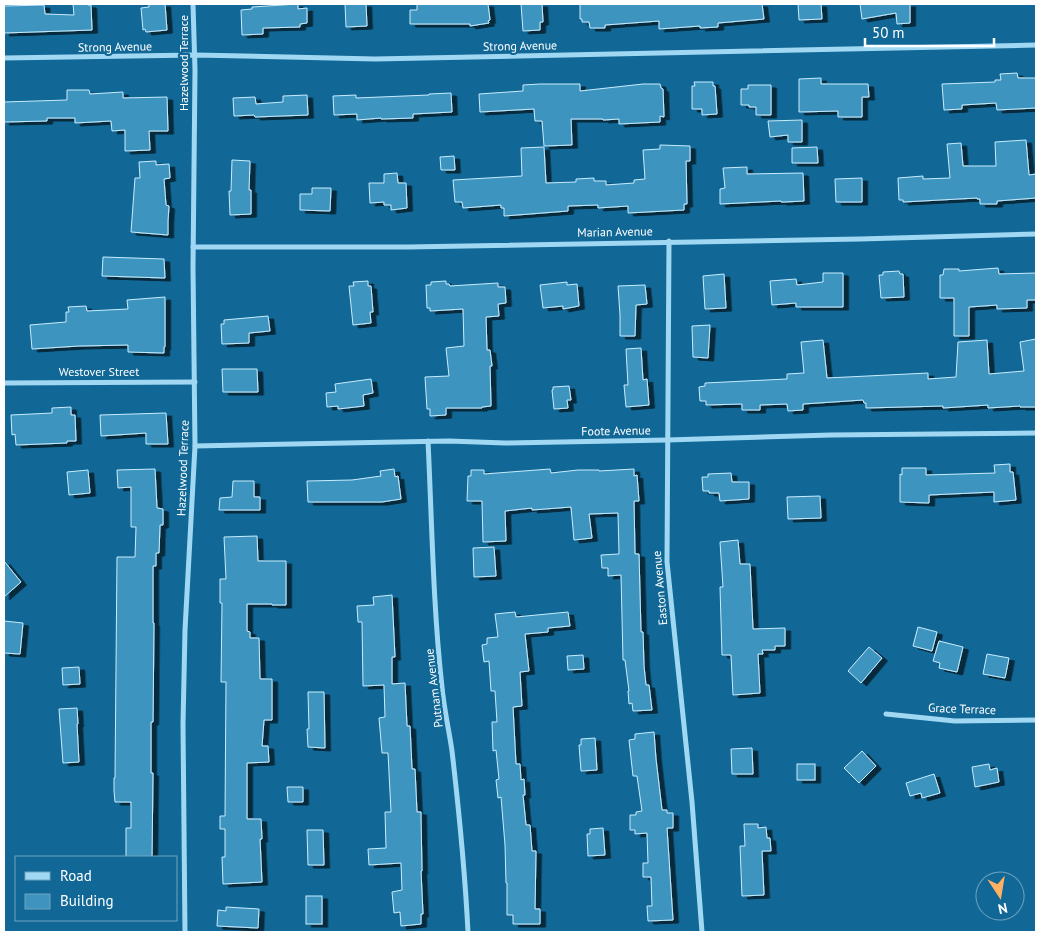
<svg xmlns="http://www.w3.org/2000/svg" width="1040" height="936" font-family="'PT Sans',sans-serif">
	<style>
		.building { fill: #3e94bf; stroke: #c8ecfe; filter: url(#shadow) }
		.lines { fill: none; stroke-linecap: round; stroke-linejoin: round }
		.minor { stroke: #a0d8f3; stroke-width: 5 }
		.labels { text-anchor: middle; stroke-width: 4.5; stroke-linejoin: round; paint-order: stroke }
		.street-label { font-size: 12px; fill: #fff; stroke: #116896 }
	</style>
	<defs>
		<filter id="shadow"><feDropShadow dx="5.5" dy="3" stdDeviation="0" flood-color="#0009"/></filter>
	</defs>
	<rect width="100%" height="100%" fill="#116896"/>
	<g class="building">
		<path d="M73,4H87L88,5H91L92,30L4,33V6L44,5L45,14L74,15Z"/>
		<path d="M149,4H165L167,30L146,32L145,29L143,30L141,8L149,7Z"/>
		<path d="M298,4V9L307,8V23L300,24V27L263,28V34L242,35L241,10L252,9V7Z"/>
		<path d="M345,4H366L367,26L346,27Z"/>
		<path d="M417,4H488L490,20L488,21L489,23L470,26V24H410V10H417Z"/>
		<path d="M521,4H542L543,22H540V30L523,31Z"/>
		<path d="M580,4H762L764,19L718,23V27L700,28V26L659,29V21L605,25V28H590L589,22H582V19H580Z"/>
		<path d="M798,4H821L822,19L799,20Z"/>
		<path d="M860,4H910V23L897,24L896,13L862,19Z"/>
		<path d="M1017,73L1018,78H1036V108L997,110L996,103L962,105V109L944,110L942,84L995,82V80H1001L1000,74Z"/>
		<path d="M821,78V84H868L869,97H862V117H838V111L799,112V79Z"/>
		<path d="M694,82H713V86H715L717,114L702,115V109H692V86H695Z"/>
		<path d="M540,84H580V91L643,84H660L661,88L663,89L664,117L660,116V122L619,124V119L603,120V119H571L572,145L544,146L542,121H535L534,109L480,112L479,94L523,91V85Z"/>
		<path d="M748,85H771V115H756V107H749V105H741V89H748Z"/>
		<path d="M67,90H89L90,94L123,92V98L167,97L168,131H149L150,150L125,151V130L112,131L111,121L75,123V118H47V121L4,122V102L67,100Z"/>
		<path d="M451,93L452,112L413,114V118L381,119V118L357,120V114L334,115L333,96L356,95V98L429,95V94Z"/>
		<path d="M307,95L308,115L255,117L254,115L234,116L233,98L255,97L256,104L283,102V96Z"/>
		<path d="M802,120V142H788V135L770,137L768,121Z"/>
		<path d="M1026,140L1029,175L1036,174V198L997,201V204H980V199H977V198L903,202V200H899L898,178L923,176V179L950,178L947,144L961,143L963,166H996L995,142Z"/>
		<path d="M660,145L690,146V161H686L687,204H684V210L628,213V206L598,208V205L568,206V211L504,216V208H501V205L463,208L462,202H455L453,180L522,176L521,148L544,147L546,183L576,182V179L594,178V181H606V185L634,183V180L645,179L643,150L660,149Z"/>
		<path d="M817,147L818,163H792V148Z"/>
		<path d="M454,156L455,170H441L440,157Z"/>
		<path d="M232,160L250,161L249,190H251V214L230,215L229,191H231Z"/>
		<path d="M156,161V165L169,164L170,178L164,179L166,205L169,206L168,221V235L131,232L135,178H140L139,162Z"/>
		<path d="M747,167V174L803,173L804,201L784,202H781V201L720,204V189L725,188L723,168Z"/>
		<path d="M397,173L398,183H406L407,208L391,210V205H384V202L370,203L369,183H384V174Z"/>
		<path d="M862,178V202H836L835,179Z"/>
		<path d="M312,188H331L330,211L300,210V194H312Z"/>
		<path d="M103,257L164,259L165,278L102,276Z"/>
		<path d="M998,268L999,274L1036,273V300H1027V308L997,309V305L969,307V336H954V298H940V275H943L944,269H959V271Z"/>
		<path d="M899,271L900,274H903L904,297L881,298L879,275H883V272Z"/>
		<path d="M823,273H843V307H796V303L772,305L770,281L796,279L797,285L823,282Z"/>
		<path d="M724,274L726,308L705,309L703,276Z"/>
		<path d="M368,281V286H371L373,312H370L371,323L353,325L349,286H354L353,282Z"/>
		<path d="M446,281V284H449L450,286L498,283V287H505L506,303L498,304L499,316L486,317L487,350H490L492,366H490L491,406L482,407V408H446V415L430,416V409H427L425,377L449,376L446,348L464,346L463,309L430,311V308H427L426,285H431V282Z"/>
		<path d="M567,282V285L577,284L579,306L563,309V306L543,308L540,285Z"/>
		<path d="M645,285L647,304L636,305L635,336H620V315L618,286Z"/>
		<path d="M165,297V347H164V353L128,352V345L79,346L32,349L30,325L66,322V312H69L68,307L86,306L87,311L128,309L127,300Z"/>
		<path d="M268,316L270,331L249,333V343L222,344L221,324H224V320Z"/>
		<path d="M710,325L708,358L693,357L692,326Z"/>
		<path d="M1036,339V407H1020V406L988,408V405L943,408V406L866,408V403H864L863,400L803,404V410L788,411L787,404L760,405V410H742V404L706,405V401H700L699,387L705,386V383L787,379V374L804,373L801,342L823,340L827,378L928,373V379L956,377L958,342L987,340L989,374L1024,371L1020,342Z"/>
		<path d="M641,348L643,380L647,379L649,405L626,407L624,385H628L626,349Z"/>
		<path d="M222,369H257L258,392H223Z"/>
		<path d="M371,379L373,393L363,395L364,406L338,409V406L327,407L326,393L336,392L335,384Z"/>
		<path d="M569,386L571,400H567L568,408L554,409L552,390H553V387Z"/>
		<path d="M71,407V415H75L76,441H67V443L16,445L15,434L12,435L11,415L52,413V408Z"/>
		<path d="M166,413L168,444H146V433L101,436L100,415Z"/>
		<path d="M1010,464V472H1013L1016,500L994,502V492L929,495V503L900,502V474L902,475V468H926V475L995,473L994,465Z"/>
		<path d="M155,469L157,508L163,509V525H160L159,553H156V566H153V623H154L153,722H151V773H153L152,857H126V828H131V802H115L114,791V778H115L117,557H135L136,527H131V487L118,488L117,470Z"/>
		<path d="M394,469L395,477L398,476L401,499L382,502H308L307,481L352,480L381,476L380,471Z"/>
		<path d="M550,469L551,473L578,470H599V471L634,469V476L637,475L639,501H634L635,554H639L641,632H643L644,666L646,685H649L652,710L633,711L632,703L629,704L628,691H629L625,660H623L621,575L608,576V568H602L601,555L619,554L618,513L589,514L592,538L574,540L571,507L532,510V508L505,511L506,541L483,542L482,501H467L468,476H471V470H484V474Z"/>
		<path d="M88,470L90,493L69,495L67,472Z"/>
		<path d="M731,473L732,482H749V499L720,501L719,493H709V491H703L702,477H708V474Z"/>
		<path d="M233,481H254V497H260V510H219L220,498L232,497Z"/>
		<path d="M820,496L821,518L788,519L787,497Z"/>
		<path d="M257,536L258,561H286V605H272V604H247V631L250,632V638H259L260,679H272V720H264L262,746H268L269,762L247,763V819H261L262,839H260L262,882L223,884L222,857H225V829H220V816H225L226,682H221L222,603H220V579H226L224,537Z"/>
		<path d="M738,540L740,564H750L753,629L785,628V646H775V650H762L763,654H758L760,693L733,695L731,655H722L720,587H723L720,542Z"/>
		<path d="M494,547L496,576L474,577L473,548Z"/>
		<path d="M4,561L21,582L4,597Z"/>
		<path d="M392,595L395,657H392V684L405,683L407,726H410L412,769H415L417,812H421V818L422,871H421L423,914H421V924L401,926L400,912L394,913L392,892L402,890L401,863L369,865L368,849L386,848L385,812H391L388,753H382L379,718L385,717L384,685L363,686L362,622H358L357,606L374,605L373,597Z"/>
		<path d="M515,612L516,617L568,612L570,626L548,628V632L525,634L529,671L520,672L522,706L513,707L516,764H520L521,780L524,779L525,795H523L526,825H530L532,851H536L535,909H540V924H513V915H507V883H506L505,845L501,797L498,798L496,780L499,779L496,750L493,751L492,722H497L495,691H491L489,661L484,662L482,645L487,644V638L498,637L495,614Z"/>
		<path d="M4,621L23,623L20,654L4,653Z"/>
		<path d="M918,627L937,632L932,651L913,646Z"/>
		<path d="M939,641L963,647L957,672L939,668L940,663L933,661Z"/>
		<path d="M869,647L882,658L861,683L848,671Z"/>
		<path d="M987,654L1009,658L1005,678L983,674Z"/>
		<path d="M583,655L584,669L568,670L567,656Z"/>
		<path d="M79,667L80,684L63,685L62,668Z"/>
		<path d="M308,692H324L325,748L308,747L307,729H309Z"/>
		<path d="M77,708L78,724H77L79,762L63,763L59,709Z"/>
		<path d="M654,732L656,759L662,810H667V813H673V828H667L673,920L648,921L647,906H652L651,877H643V863H648L647,833L635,834V830H630V815H636V812L642,811L637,776H633L629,740L635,739V734Z"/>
		<path d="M595,738L597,770L581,771L579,745H581V739Z"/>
		<path d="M752,748L753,774H732L731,749Z"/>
		<path d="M862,751L876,766L859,783L844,768Z"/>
		<rect x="797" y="764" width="18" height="16"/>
		<path d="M989,764L990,770L997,768L999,782L975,787L972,767Z"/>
		<path d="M934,774L940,793L922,798L921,793L910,796L906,783Z"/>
		<path d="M287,787H303V802H288Z"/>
		<path d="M744,824H758V828L766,827L767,838H770L771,851H762L764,895L742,896L740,846H745Z"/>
		<path d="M603,828L605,855L588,856L587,834H590V829Z"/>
		<path d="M307,830H323L324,865H308Z"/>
		<rect x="306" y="896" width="16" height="28"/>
		<path d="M226,907L259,909L258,928L217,926L218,910L226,911Z"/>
	</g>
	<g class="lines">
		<g class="minor">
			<path d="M4,58L195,55L375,59L1036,45"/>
			<path d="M669,241L667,562L692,802L702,932"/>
			<path d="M193,247H408L860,239L1036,234"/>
			<path d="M4,383L195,382"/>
			<path d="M428,441C432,523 433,606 442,687C444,709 449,730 452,751C459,811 465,872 468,932"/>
			<path d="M195,446L449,441L505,443L667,440L831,435L1036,433"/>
			<path d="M886,714L955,721L1036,720"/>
			<path d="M185,932L183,724L185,630L195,446L193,267L195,70L193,4"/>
		</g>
	</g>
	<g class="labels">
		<g class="street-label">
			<text transform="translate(520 46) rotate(-1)" y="4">Strong Avenue</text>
			<text transform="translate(115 47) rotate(-1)" y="4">Strong Avenue</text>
			<text transform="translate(184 63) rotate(-90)" y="4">Hazelwood Terrace</text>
			<text transform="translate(615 232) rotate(-1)" y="4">Marian Avenue</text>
			<text x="99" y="376">Westover Street</text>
			<text transform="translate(616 431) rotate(-1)" y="4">Foote Avenue</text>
			<text transform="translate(183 468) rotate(-88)" y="4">Hazelwood Terrace</text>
			<text transform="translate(660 588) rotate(-95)" y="4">Easton Avenue</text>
			<text transform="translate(434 688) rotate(-97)" y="4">Putnam Avenue</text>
			<text transform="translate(962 709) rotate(2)" y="4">Grace Terrace</text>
		</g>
	</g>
	<rect width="1040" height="936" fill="none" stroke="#ffffff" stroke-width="10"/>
	<rect x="15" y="856" width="162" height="65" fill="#116896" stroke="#70a4c0"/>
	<rect x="25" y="872" width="25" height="8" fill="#a0d8f3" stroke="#70a4c0"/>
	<text x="60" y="881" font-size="15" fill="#ffffff">Road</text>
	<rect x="25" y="894" width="25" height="15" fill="#3e94bf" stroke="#70a4c0"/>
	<text x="60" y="906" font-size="15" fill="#ffffff">Building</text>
	<g transform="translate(1000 896) rotate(168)"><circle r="24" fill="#116896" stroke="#70a4c0"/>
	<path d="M0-4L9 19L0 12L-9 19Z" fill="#ffb063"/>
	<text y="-8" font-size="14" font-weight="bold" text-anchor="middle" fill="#ffffff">N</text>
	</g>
	<path d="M865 38v8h129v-8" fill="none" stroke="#ffffff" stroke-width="2.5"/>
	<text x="872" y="38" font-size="15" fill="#ffffff" stroke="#116896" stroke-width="4" paint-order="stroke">50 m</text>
</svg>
